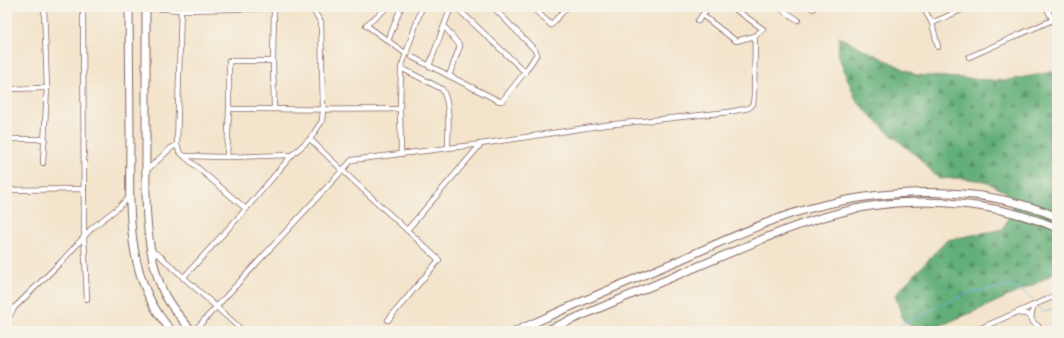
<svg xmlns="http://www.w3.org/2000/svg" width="1064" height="338" font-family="'EB Garamond',serif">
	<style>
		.forest { fill: url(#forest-firs); stroke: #566752 }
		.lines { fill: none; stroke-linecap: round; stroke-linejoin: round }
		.stream { stroke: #65b6e0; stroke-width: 1 }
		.minor-casing { stroke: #856463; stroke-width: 6 }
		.highway-casing { stroke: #856463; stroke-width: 9 }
		.minor { stroke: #fff; stroke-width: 4.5 }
		.highway { stroke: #fff; stroke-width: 7 }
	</style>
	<defs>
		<pattern id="forest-firs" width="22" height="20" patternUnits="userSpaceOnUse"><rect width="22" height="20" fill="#63af78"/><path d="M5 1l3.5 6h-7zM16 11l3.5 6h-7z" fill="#548e63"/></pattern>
	</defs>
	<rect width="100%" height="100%" fill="#f7f3e8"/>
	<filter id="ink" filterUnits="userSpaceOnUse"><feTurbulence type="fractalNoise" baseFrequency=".025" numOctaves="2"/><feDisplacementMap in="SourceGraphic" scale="8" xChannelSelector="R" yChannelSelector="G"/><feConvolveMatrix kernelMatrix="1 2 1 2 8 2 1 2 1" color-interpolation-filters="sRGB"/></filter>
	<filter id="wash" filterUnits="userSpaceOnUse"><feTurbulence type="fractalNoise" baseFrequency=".012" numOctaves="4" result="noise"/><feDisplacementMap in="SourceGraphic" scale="16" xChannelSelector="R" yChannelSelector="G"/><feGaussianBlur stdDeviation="0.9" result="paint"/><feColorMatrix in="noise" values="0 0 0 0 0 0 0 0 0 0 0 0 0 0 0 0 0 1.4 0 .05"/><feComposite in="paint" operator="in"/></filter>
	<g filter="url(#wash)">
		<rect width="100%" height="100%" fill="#f3e4cb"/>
		<path class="forest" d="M839,37L916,75L1004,81L1057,71V271L1037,283L978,310L927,331H917L903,320L895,295L947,240L1003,229L1013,208L1006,192L984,181L958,178L939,179L918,157L884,129L857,102L838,55Z"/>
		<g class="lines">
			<g class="stream">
				<path d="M1038,306L1040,310L1044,312L1057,307"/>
				<path d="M890,330L967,293L1009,286L1025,293L1033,300"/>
			</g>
		</g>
	</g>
	<g filter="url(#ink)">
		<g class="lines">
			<defs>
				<g id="minor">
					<path d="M83,7L84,236L87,299"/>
					<path d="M135,7L181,10L329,7"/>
					<path d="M181,7L177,145L179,151L184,156L246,209"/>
					<path d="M388,7L366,25L405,53"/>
					<path d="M456,7L525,72"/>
					<path d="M532,7L551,25L567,7"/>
					<path d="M778,7L798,20"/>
					<path d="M811,7L813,9"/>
					<path d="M923,7L932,23L938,47"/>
					<path d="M1046,7L1057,28"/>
					<path d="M702,15L736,41L755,36L763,29L732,7"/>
					<path d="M698,21L708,7"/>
					<path d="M932,23L968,7"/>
					<path d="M444,26L460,46L449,76"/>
					<path d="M388,41L401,7"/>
					<path d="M412,57L499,101H502L525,72L537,54L535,50L493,7"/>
					<path d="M969,57L1057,18"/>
					<path d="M273,61L274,9"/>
					<path d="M429,66L451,7"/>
					<path d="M401,68L442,89C451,103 448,130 448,147"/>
					<path d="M7,89L47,88"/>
					<path d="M229,109C286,109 343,110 400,109"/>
					<path d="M7,139H45"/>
					<path d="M310,139C352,181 396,219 439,260L388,320"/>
					<path d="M401,153L400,109L401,68L422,7"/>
					<path d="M184,156L227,157L292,155L310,139L322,121L323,110L321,22L311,7"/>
					<path d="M227,157L229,109V61H273L274,109"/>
					<path d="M43,163L47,88L44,7"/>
					<path d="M146,171L171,148L177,145"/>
					<path d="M7,190L84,189"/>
					<path d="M407,230L481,144"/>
					<path d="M150,250L160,256L243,331"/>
					<path d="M183,278L246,209L292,155"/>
					<path d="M1034,305L1031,317L1033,322L1044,331"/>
					<path d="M7,307L14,308"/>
					<path d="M1017,313L1026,314L1031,317"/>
					<path d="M7,320L14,308L62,261L92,228L119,207L129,197"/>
					<path d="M194,331L352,160L481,144L605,125L729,112L749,108L753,104L754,95L755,36"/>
					<path d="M974,331L1057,295"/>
				</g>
				<g id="highway">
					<path d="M129,7C129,50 130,92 130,135C130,201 123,279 172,331"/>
					<path d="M146,7C146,53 146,99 146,144C146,193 143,243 162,289C169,305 181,318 192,331"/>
					<path d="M516,331C571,306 626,282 682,259C719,243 756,225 794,213C875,188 977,182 1057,217"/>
					<path d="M545,331L770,236C805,222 840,210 878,205C934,197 1005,205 1057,228"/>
				</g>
			</defs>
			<use href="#minor" class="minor-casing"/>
			<use href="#highway" class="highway-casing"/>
			<use href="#minor" class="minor"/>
			<use href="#highway" class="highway"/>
		</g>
	</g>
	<rect width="1064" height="338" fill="none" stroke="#f7f3e8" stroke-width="24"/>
</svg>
